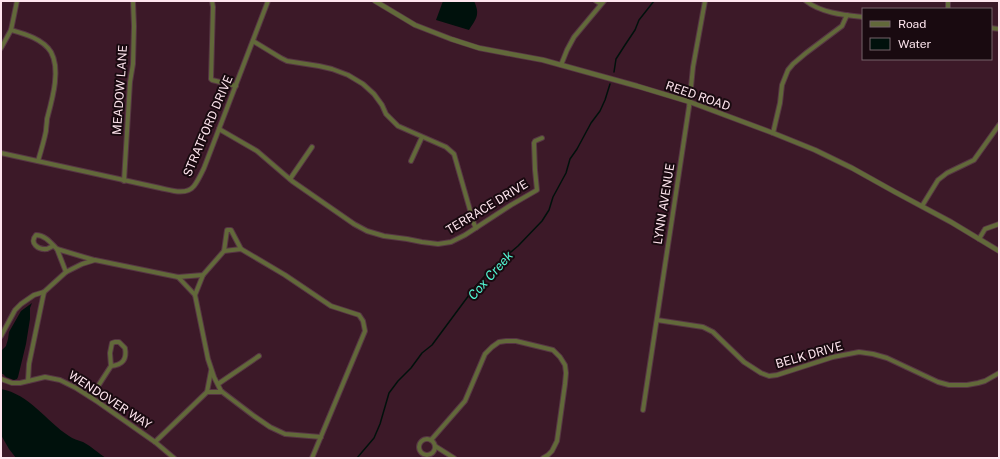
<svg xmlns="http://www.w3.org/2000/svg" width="1000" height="459" font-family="'Public Sans',sans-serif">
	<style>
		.water { fill: #00110c }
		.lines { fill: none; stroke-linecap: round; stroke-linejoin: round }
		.stream { stroke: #00110c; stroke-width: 1.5 }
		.minor-casing { stroke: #573644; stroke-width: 6 }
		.tertiary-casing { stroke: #573644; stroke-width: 6 }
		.minor { stroke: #62693a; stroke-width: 4 }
		.tertiary { stroke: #62693a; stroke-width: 4.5 }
		.labels { text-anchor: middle; stroke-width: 4; stroke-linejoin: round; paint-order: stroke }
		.street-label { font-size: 12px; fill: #fee5ee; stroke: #190a10 }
		.water-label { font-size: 13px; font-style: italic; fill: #53f8d5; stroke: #190a10 }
	</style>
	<rect width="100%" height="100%" fill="#3c1928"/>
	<g class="water">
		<path d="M443,1H474C480,14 477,18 469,30L436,20Z"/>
		<path d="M32,303L30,308V319L26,344L18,377L17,379L14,380L6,377L3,374H1V351L6,346L8,339L9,332L21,311Z"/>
		<path d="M1,389C29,394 46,421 69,436C73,439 78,440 83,442C91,446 98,453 106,458H16L9,449L1,435Z"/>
	</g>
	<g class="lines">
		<g class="stream">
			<path d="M614,72L616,59L625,45L635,30L639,20L654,1"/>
			<path d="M357,458L374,438L380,424L389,393L398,381L411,368L422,353L432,345L475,287L493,267L518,246L542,221L549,210L553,197L566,173L570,159L577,149L591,123L600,111L605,100L610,84"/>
		</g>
		<defs>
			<g id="minor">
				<path d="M212,1L213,7L211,79L212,80L236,86"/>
				<path d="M596,1L601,4"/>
				<path d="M806,1C821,13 844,15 863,17"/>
				<path d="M948,1V9"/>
				<path d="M991,28L999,29"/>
				<path d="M11,30C25,34 43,39 51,52C61,70 52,100 47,119C47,123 46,127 46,131C44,141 41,151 38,161"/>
				<path d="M253,41L281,58L287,61L319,66L332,69L348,75L363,84L374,94L382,105L386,114L398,126L446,147L454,154L474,224L476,228"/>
				<path d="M1,48L11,30L17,1"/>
				<path d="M561,65L567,50L574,37L604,1"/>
				<path d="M219,129L257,151L292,181L354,224L367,231L384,236L407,239L422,242L438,244L451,242L465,235L511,205L537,190L535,170L534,143L535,141L542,138"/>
				<path d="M773,133L780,103L782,85L788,70L793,64L806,53L842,26L847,15"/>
				<path d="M1,153L160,188C170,190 186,196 194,186C198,181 201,174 204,168L268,1"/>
				<path d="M411,161L422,137"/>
				<path d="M290,179L312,147"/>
				<path d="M124,181L130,82L133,64L134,26L133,1"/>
				<path d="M922,206L938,180L947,173L974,160L999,125"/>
				<path d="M979,239L985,229L999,224"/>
				<path d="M53,246C51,247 49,248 47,249C38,250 29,243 36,235C45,235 51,243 57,249"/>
				<path d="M224,251L227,230H231L241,249"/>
				<path d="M66,272L57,249L94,260"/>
				<path d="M203,275L195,295L208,359L214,377L221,391L254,416L270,427L285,434L321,437"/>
				<path d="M178,277L195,295"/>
				<path d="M657,320L703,327L713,332L744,362L761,373L769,376L777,375L833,357L859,352L873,354L887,358L938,382L949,385H967L978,383L985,381L999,373"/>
				<path d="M1,336L15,310L21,304L34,295L44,292L66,272L82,264L95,260L178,277L203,275L224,251L241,249L285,275L331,306L359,315L363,321L365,331L312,458"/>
				<path d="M115,342H119L125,348C127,359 123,365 111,366L110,353L112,343Z"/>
				<path d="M1,379L12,383H20L45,377L60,380L76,388L98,402L155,442L174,458"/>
				<path d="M28,381L29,364L44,292"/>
				<path d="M218,384L259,356"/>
				<path d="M207,392L211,371"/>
				<path d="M91,397L111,366"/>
				<path d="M643,410L689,107L693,67L705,1"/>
				<circle cx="427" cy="447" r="8"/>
				<path d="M431,440L465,401L485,354L492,347L499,342L506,341H516L553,350L560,357L565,365L566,373L565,384L557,441L552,451L548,455L543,458"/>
				<path d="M155,442L207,392H222"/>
				<path d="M435,446L454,458"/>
			</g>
			<path id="tertiary" d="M375,1L415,25L451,39L479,48L516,55L543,60L637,86L690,102L773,133L815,150L852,168L895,192L951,222L999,251"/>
		</defs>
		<use href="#minor" class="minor-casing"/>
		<use href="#tertiary" class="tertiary-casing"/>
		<use href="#minor" class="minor"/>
		<use href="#tertiary" class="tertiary"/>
	</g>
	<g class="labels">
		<g class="street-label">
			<text transform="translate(120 90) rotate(-86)" y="4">MEADOW LANE</text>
			<text transform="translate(698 96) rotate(19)" y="4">REED ROAD</text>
			<text transform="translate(208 126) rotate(-67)" y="4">STRATFORD DRIVE</text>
			<text transform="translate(664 204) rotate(-81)" y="4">LYNN AVENUE</text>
			<text transform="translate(487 207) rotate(-31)" y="4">TERRACE DRIVE</text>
			<text transform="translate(809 355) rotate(-16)" y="4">BELK DRIVE</text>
			<text transform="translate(110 400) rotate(33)" y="4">WENDOVER WAY</text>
		</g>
		<g class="water-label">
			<text transform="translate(490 275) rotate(-48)" y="5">Cox Creek</text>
		</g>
	</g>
	<rect width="1000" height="459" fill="none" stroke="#fee5ee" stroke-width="4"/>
	<rect x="862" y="8" width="130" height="52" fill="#190a10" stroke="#756269"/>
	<rect x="870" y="21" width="20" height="6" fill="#62693a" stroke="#756269"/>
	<text x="898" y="28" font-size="12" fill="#fee5ee">Road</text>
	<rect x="870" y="38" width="20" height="12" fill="#00110c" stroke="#756269"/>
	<text x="898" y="48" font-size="12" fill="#fee5ee">Water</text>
</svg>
